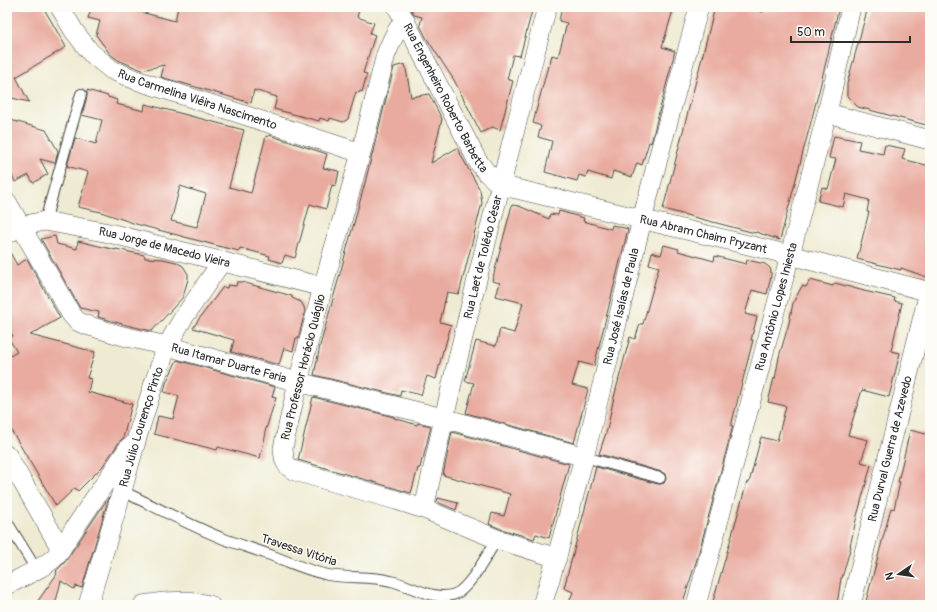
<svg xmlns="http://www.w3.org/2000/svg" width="937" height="612" font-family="Pangolin,sans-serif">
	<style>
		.building { fill: #e9aa9f; fill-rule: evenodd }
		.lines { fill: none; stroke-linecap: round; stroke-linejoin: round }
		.service-casing { stroke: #484844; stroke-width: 12 }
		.minor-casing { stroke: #484844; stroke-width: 20 }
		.service { stroke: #fff; stroke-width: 10 }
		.minor { stroke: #fff; stroke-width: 19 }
		.labels { text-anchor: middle; stroke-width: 3; stroke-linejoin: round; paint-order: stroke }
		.street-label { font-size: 12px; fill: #2b2b2b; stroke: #fdfcf7 }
	</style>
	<rect width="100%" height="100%" fill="#fdfcf7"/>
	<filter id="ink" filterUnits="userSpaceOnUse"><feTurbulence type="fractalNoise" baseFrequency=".025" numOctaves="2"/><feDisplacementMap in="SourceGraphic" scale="8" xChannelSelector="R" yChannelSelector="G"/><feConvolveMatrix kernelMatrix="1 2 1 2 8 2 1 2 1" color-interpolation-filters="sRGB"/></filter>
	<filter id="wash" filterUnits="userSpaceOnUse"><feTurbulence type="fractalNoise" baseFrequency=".012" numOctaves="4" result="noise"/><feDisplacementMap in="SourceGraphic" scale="16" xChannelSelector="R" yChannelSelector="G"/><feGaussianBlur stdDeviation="0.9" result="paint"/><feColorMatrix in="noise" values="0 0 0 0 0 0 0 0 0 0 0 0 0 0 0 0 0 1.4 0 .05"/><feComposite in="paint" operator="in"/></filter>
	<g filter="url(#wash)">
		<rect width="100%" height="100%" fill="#efebd3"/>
		<g id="blocks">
			<g class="building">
				<path d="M7,7H43L66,47L16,77L29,102L7,97Z"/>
				<path d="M92,7H129V9L175,21L178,7H360L357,17L374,23L370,33L375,35L363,73L367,74L362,92L360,91L359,93L356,92L348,119L343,122L330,118L329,121L320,118L319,121L274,109L277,97L254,90L251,103L161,77L164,65L142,70L118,60L110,54L96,35L100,21L88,18Z"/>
				<path d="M410,7H530L529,10L532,11L520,56L513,55L507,79L513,81L500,130L492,127L481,133L454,80L427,39L420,25L422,17L414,15Z"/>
				<path d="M562,7H674L662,47L675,51L651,143L649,142L642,165L637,163L632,177L613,171L611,179L588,172L586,177L579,175L577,181L545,172L552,141L538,137L541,126L533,123L548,66L549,67L552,55L558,57L567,23L559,21Z"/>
				<path d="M715,7H745L763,12L764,10L766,11L767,7H839L819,91L780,240L756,232L755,233L663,209Z"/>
				<path d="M868,7H930V126L858,107L847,96V84Z"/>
				<path d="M405,64L411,97L429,94L442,119L431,163L457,148L480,190L482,203L459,294L447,292L440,322L451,325L444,350H443L436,379L427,376L421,395L401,390L400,396L314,375L320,346L365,183L394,67Z"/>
				<path d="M87,90L108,96V97L117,100L116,104L144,111L145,104L244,130L229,187L251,193L266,136L268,137L269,135L327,154L323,168L339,171L336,186L332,185L326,209L310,204L295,258L285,255L282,263L269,259L270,256L240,248L239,251L222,247L136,224L101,212L78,207L88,172L67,166L75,138L96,144L102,120L82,115L87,96ZM180,186L206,194L197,227L171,221Z"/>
				<path d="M7,119L46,130L58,151L55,163L40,159L48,174L33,183L29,175L15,182L11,174L7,176Z"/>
				<path d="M834,136L860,141L858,149L883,154L885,145L905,149L902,159L930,166V278L901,268V270L857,259L869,212H867L869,200L846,194L843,207L818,201L822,187L828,189L836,159L829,158Z"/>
				<path d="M512,205L519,206L549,219L550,214L558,215L559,211L584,218L583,221L611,229L612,225L628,229L594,366L579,362L572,385L588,389L574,443L466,413L474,383L465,381L476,341L496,346L500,329L514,333L523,303L496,296L500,283L492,281Z"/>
				<path d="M55,236L57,244L77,249L78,241L116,250V249L144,255L145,258L163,259L176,262L183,266L188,274V279L183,297L152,331L126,325L98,317L99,312L80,308L41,239Z"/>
				<path d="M664,245L679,249L678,251L714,261L715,256L746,264L747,260L765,264L770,268L771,271V276L767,294L752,290L745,314L757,317L751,340H753L731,426H733L697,559L682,605H568L573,592L564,588L596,467L658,484H661L664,483L666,479L665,474L662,472L599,454L607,430L614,397L630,337L635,339L640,324H643L659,267L649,264L652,252L661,255Z"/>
				<path d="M7,247L17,265L27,259L60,318L30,335L95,352L87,378L91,379L88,392L132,404L123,438L120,441L102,467L78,491L75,488L56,506L7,423V358L17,352L9,339L13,336L7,325Z"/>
				<path d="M810,280L833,286L835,283L864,291L895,298L894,301L902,303L891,351L900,353L889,397L862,390L848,435L868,440L861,462L871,465L857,516L850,546H851L842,578H841L837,605H712L747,482L749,483L761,437L777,441L786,406L768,402L774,378L775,379L779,357L789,323L793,303L802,286L806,287Z"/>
				<path d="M237,282H242L292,296V298L301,302L304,307L305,312L298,339L296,338L293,351L284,348L279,365L231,352L234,340L193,328L199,319L223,287L227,288L228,285L236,286Z"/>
				<path d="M177,360L275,387L272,397L276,398L265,432L266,433L260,458L218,447L217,450L154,434L158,416L173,419L179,396L164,392L166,383Z"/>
				<path d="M313,397L394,417V418L417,425L418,423L431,426L423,459H422L420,468H418L411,493L298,460Z"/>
				<path d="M910,430L930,435V603L927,602L926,605H865L891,508L894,509L900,482H898Z"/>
				<path d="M452,432L569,464L549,538L536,534L534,539L501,529L489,524L492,513L504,516L510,494L443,475Z"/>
				<path d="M109,497L82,588L76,586L74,589L61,581L55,605H35L57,574H56L57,572L56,571L65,562Z"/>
				<path d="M438,498L458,503L456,510L437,502Z"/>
			</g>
		</g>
	</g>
	<g filter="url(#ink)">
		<use href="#blocks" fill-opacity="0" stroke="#484844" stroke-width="1"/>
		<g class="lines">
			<defs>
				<g id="service">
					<path d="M45,221L81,94"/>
					<path d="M585,457L660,478"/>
					<path d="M122,491C156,507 189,525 224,539C240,545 257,550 273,556C291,563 309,571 328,575C349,579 370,575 391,581C410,585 435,602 455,594C470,588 488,553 497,539"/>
					<path d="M7,522L36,569"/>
				</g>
				<g id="minor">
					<path id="s1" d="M60,7L74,31L91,53L112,70L136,80L361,153"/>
					<path id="s2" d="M397,7L404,19L477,160L486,172L500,185L790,255L930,292"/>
					<path d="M404,19L393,38L386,54L361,153L323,287L298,382L283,448C284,460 284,465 295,471L396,500L424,509L497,539L557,558"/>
					<path d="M827,113L930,140"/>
					<path id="s3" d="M7,202L71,314L77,321L86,325L123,336L167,346L298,382L443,418L585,457"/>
					<path id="s4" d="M7,234L21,226L45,221L109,233L323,287"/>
					<path d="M7,455L61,549"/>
					<path id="s5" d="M424,509C460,340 503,174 547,7"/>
					<path d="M7,585C20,578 46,567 56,556L129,447"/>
					<path id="s6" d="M88,605L122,491L138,434L154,383L167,346L182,320L222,261"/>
					<path d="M143,605L164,602L189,601L210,605"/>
					<path id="s7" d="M542,605C582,479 610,349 642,220C660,149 680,78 699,7"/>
					<path id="s8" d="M696,605L790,255L827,113L851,7"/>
					<path id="s9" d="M851,605L929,292"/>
				</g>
			</defs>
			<use href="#service" class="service-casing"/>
			<use href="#minor" class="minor-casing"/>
			<use href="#service" class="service"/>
			<use href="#minor" class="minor"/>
		</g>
	</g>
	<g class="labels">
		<g class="street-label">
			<text dy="4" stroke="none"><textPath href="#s2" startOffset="103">Rua Engenheiro Roberto Barbetta</textPath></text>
			<text dy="4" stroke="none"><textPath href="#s1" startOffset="173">Rua Carmelina Viêira Nascimento</textPath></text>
			<text dy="4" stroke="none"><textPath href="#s2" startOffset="416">Rua Abram Chaim Pryzant</textPath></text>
			<text dy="4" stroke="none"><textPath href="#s4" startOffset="163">Rua Jorge de Macedo Vieira</textPath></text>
			<text dy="4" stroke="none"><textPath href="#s5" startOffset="259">Rua Laet de Tolêdo César</textPath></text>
			<text dy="4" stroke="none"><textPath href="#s7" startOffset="309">Rua José Isaías de Paula</textPath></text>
			<text dy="4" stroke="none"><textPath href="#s8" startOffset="309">Rua Antônio Lopes Iniesta</textPath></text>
			<text dy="4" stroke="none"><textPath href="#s3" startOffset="296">Rua Itamar Duarte Faria</textPath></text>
			<text transform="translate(303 367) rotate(-76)" y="4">Rua Professor Horácio Quáglio</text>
			<text dy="4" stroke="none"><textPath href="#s6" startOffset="186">Rua Júlio Lourenço Pinto</textPath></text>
			<text dy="4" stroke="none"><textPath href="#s9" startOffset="161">Rua Durval Guerra de Azevedo</textPath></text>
			<text transform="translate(299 550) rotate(18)" y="4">Travessa Vitória</text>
		</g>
	</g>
	<rect width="937" height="612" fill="none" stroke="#fdfcf7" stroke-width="24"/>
	<g transform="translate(899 574) rotate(257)" stroke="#fdfcf7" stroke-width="3" paint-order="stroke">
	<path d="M0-3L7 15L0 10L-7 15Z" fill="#2b2b2b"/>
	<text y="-6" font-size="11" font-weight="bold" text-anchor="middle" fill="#2b2b2b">N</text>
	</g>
	<path d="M791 36v6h119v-6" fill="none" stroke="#2b2b2b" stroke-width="2"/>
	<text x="797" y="36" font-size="12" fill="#2b2b2b" stroke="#fdfcf7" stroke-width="3" paint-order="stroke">50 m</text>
</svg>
